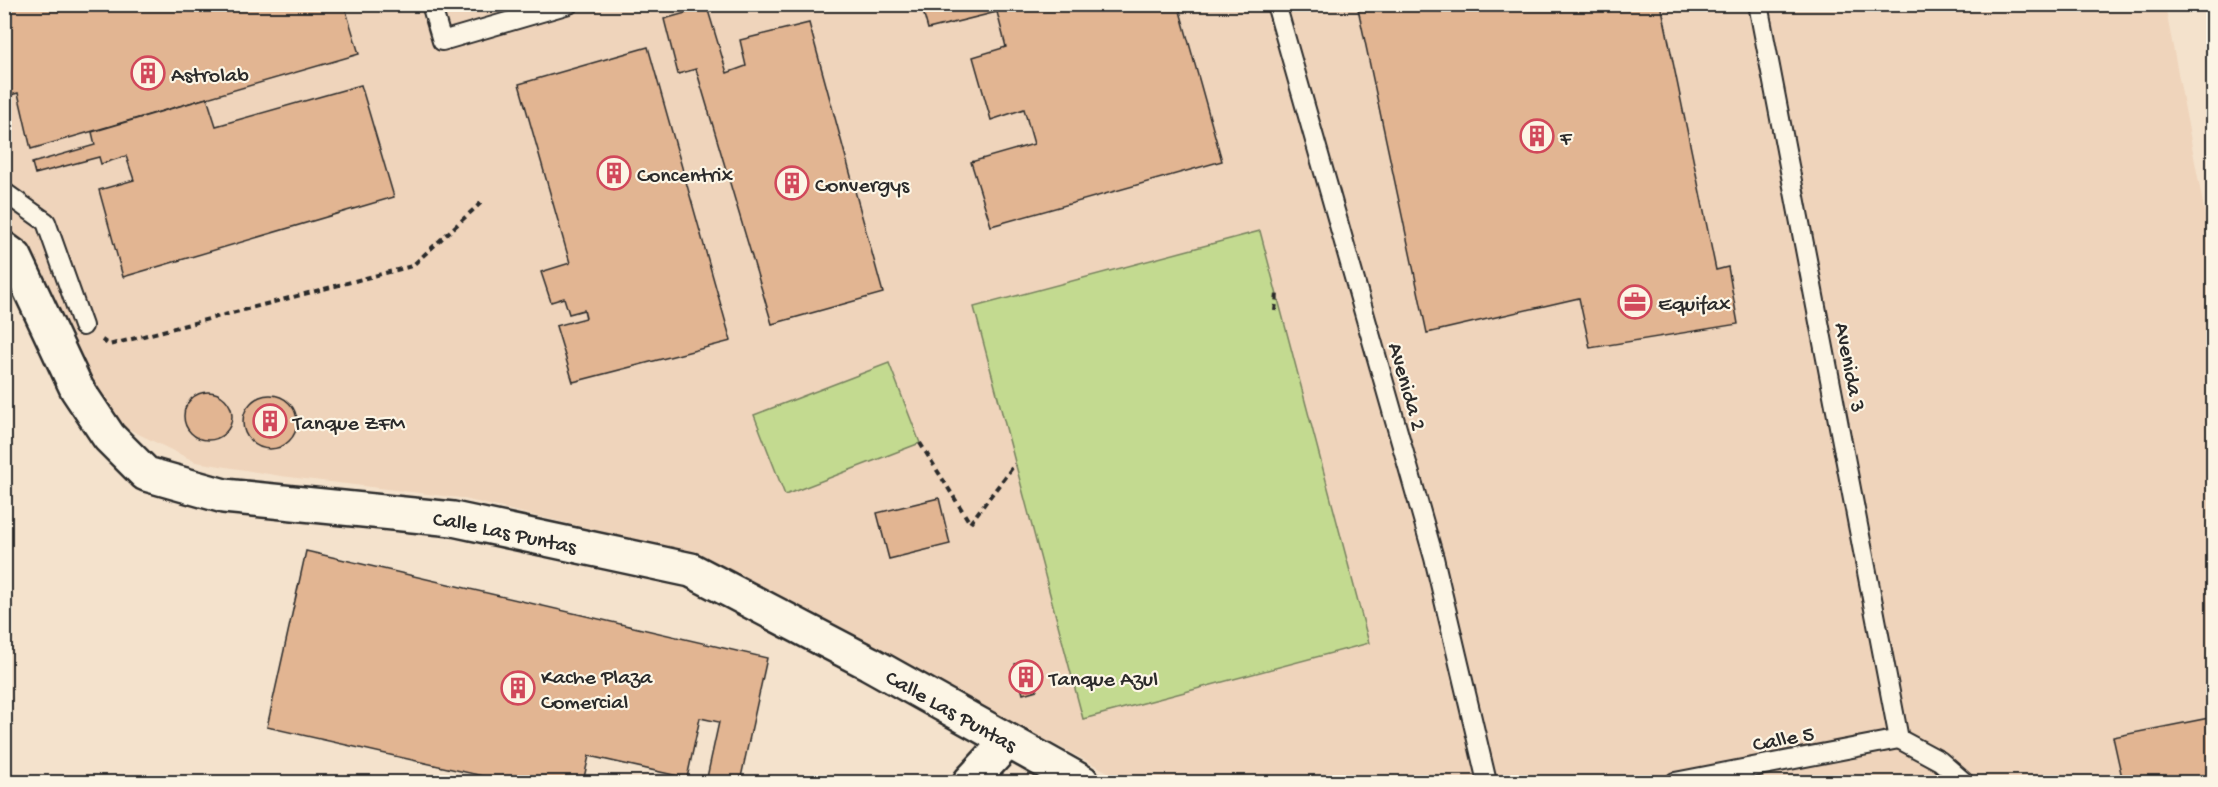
<svg xmlns="http://www.w3.org/2000/svg" width="2218" height="787" font-family="'Gochi Hand',sans-serif">
	<style>
		.built { fill: #efd4bb }
		.green { fill: #c3da90; stroke: #77825e; stroke-width: 1.5 }
		.building { fill: #e2b592; stroke: #2b2b2b; stroke-width: 1.5 }
		.lines { fill: none; stroke-linecap: round; stroke-linejoin: round }
		.lane-casing { stroke: #2b2b2b; stroke-width: 22 }
		.street-casing { stroke: #2b2b2b; stroke-width: 38 }
		.path { stroke: #2b2b2b; stroke-width: 4; stroke-dasharray: 6 4.5; stroke-linecap: butt }
		.lane { stroke: #fcf5e5; stroke-width: 18 }
		.street { stroke: #fcf5e5; stroke-width: 33 }
		.labels { text-anchor: middle; stroke-width: 4.5; stroke-linejoin: round; paint-order: stroke }
		.poi-label { font-size: 22px; fill: #2b2b2b; stroke: #fcf5e5; text-anchor: start }
		.street-label { font-size: 22px; fill: #2b2b2b; stroke: #fcf5e5 }
	</style>
	<rect width="100%" height="100%" fill="#f4e2cc"/>
	<filter id="ink" filterUnits="userSpaceOnUse"><feTurbulence type="fractalNoise" baseFrequency=".0167" numOctaves="2"/><feDisplacementMap in="SourceGraphic" scale="12" xChannelSelector="R" yChannelSelector="G"/><feConvolveMatrix kernelMatrix="1 2 1 2 8 2 1 2 1" color-interpolation-filters="sRGB"/></filter>
	<g filter="url(#ink)">
		<path class="built" d="M5,5H2165L2213,256V782H1127L681,550L460,498L281,476L196,462L120,425L101,396L24,244L5,231Z"/>
		<g class="green">
			<path d="M1260,231L1369,643L1083,719L974,307Z"/>
			<path d="M889,363L920,443L785,495L754,415Z"/>
		</g>
		<g class="building">
			<path d="M4,4H344L359,54L31,149L18,93L4,97Z"/>
			<path d="M921,4H1178L1222,161L991,226L971,162L1034,144L1024,109L991,120L973,57L1006,47L997,12L928,29Z"/>
			<path d="M1357,4H1661L1716,270L1728,267L1738,324L1590,348L1579,298L1427,333Z"/>
			<path d="M707,7L727,73L746,66L740,40L809,23L883,293L772,324L696,69L678,74L664,19Z"/>
			<path d="M648,47L731,341L573,382L556,326L586,318L584,310L569,314L564,298L551,302L541,272L570,263L519,84Z"/>
			<path d="M361,85L394,197L123,277L99,190L134,180L126,156L101,164L99,157L35,174L32,163L95,145L92,132L207,98L216,126Z"/>
			<circle cx="208" cy="416" r="24"/>
			<circle cx="270" cy="422" r="27"/>
			<path d="M939,498L950,544L889,559L877,513Z"/>
			<path d="M306,551L767,658L740,782H706L719,722L700,718L687,778L589,756L583,782H509L267,727Z"/>
			<path d="M1029,660L1037,690L1023,694L1015,664Z"/>
			<path d="M2214,717V782H2123L2113,737Z"/>
		</g>
		<g class="lines">
			<defs>
				<g id="lane">
					<path d="M431,4L442,41L569,4"/>
					<path d="M1276,4L1434,558L1487,782"/>
					<path d="M1758,4L1899,739"/>
					<path d="M4,192L46,222L83,326"/>
					<path d="M1899,739L1940,761L1964,782"/>
					<path d="M1675,782L1899,739"/>
				</g>
				<g id="street">
					<path id="s1" d="M4,249L15,257L77,389L109,437L146,474L224,496L453,519L691,570L869,663L1082,782"/>
					<path d="M970,782L1007,742"/>
				</g>
			</defs>
			<use href="#lane" class="lane-casing"/>
			<use href="#street" class="street-casing"/>
			<g class="path">
				<path d="M1275,311L1277,294"/>
				<path d="M102,340L109,345L412,266L484,200"/>
				<path d="M920,443L970,523L1015,464"/>
			</g>
			<use href="#lane" class="lane"/>
			<use href="#street" class="street"/>
		</g>
	</g>
	<defs>
		<symbol id="building-ring" viewBox="-11 -11 22 22"><circle r="9.5" fill="#fcf5e5" stroke="#d1495b" stroke-width="1.5"/><path d="M-4-6H4V6H1V3H-1V6H-4ZM-2.5-4.3h1.7v1.8h-1.7ZM.8-4.3h1.7v1.8H.8ZM-2.5-1h1.7V.8h-1.7ZM.8-1h1.7V.8H.8Z" fill="#d1495b"/></symbol>
		<symbol id="office-ring" viewBox="-11 -11 22 22"><circle r="9.5" fill="#fcf5e5" stroke="#d1495b" stroke-width="1.5"/><path d="M-6-3h4V-5.5h4V-3h4V5H-6ZM-1-4.5V-3h2v-1.5ZM-6 0V1H6V0Z" fill="#d1495b"/></symbol>
	</defs>
	<g fill-rule="evenodd">
		<use href="#building-ring" x="129" y="54" width="38" height="38"/>
		<use href="#building-ring" x="1518" y="117" width="38" height="38"/>
		<use href="#building-ring" x="595" y="154" width="38" height="38"/>
		<use href="#building-ring" x="773" y="164" width="38" height="38"/>
		<use href="#office-ring" x="1616" y="283" width="38" height="38"/>
		<use href="#building-ring" x="251" y="402" width="38" height="38"/>
		<use href="#building-ring" x="1007" y="658" width="38" height="38"/>
		<use href="#building-ring" x="499" y="669" width="38" height="38"/>
	</g>
	<g class="labels">
		<g class="poi-label">
			<text x="171" y="81">Astrolab</text>
			<text x="1560" y="144">F</text>
			<text x="637" y="181">Concentrix</text>
			<text x="815" y="191">Convergys</text>
			<text x="1658" y="310">Equifax</text>
			<text x="293" y="429">Tanque ZFM</text>
			<text x="541" y="683">Kache Plaza<tspan x="541" dy="25">Comercial</tspan></text>
			<text x="1049" y="685">Tanque Azul</text>
		</g>
		<g class="street-label">
			<text transform="translate(1852 367) rotate(79)" y="8">Avenida 3</text>
			<text transform="translate(1409 386) rotate(74)" y="8">Avenida 2</text>
			<text dy="8" stroke="none"><textPath href="#s1" startOffset="634">Calle Las Puntas</textPath></text>
			<text dy="8" stroke="none"><textPath href="#s1" startOffset="1120">Calle Las Puntas</textPath></text>
			<text transform="translate(1783 737) rotate(-11)" y="8">Calle 5</text>
		</g>
	</g>
	<rect width="2218" height="787" fill="none" stroke="#fcf5e5" stroke-width="24"/>
	<rect x="12" y="12" width="2194" height="763" fill="none" stroke="#2b2b2b" stroke-width="2" filter="url(#ink)"/>
</svg>
